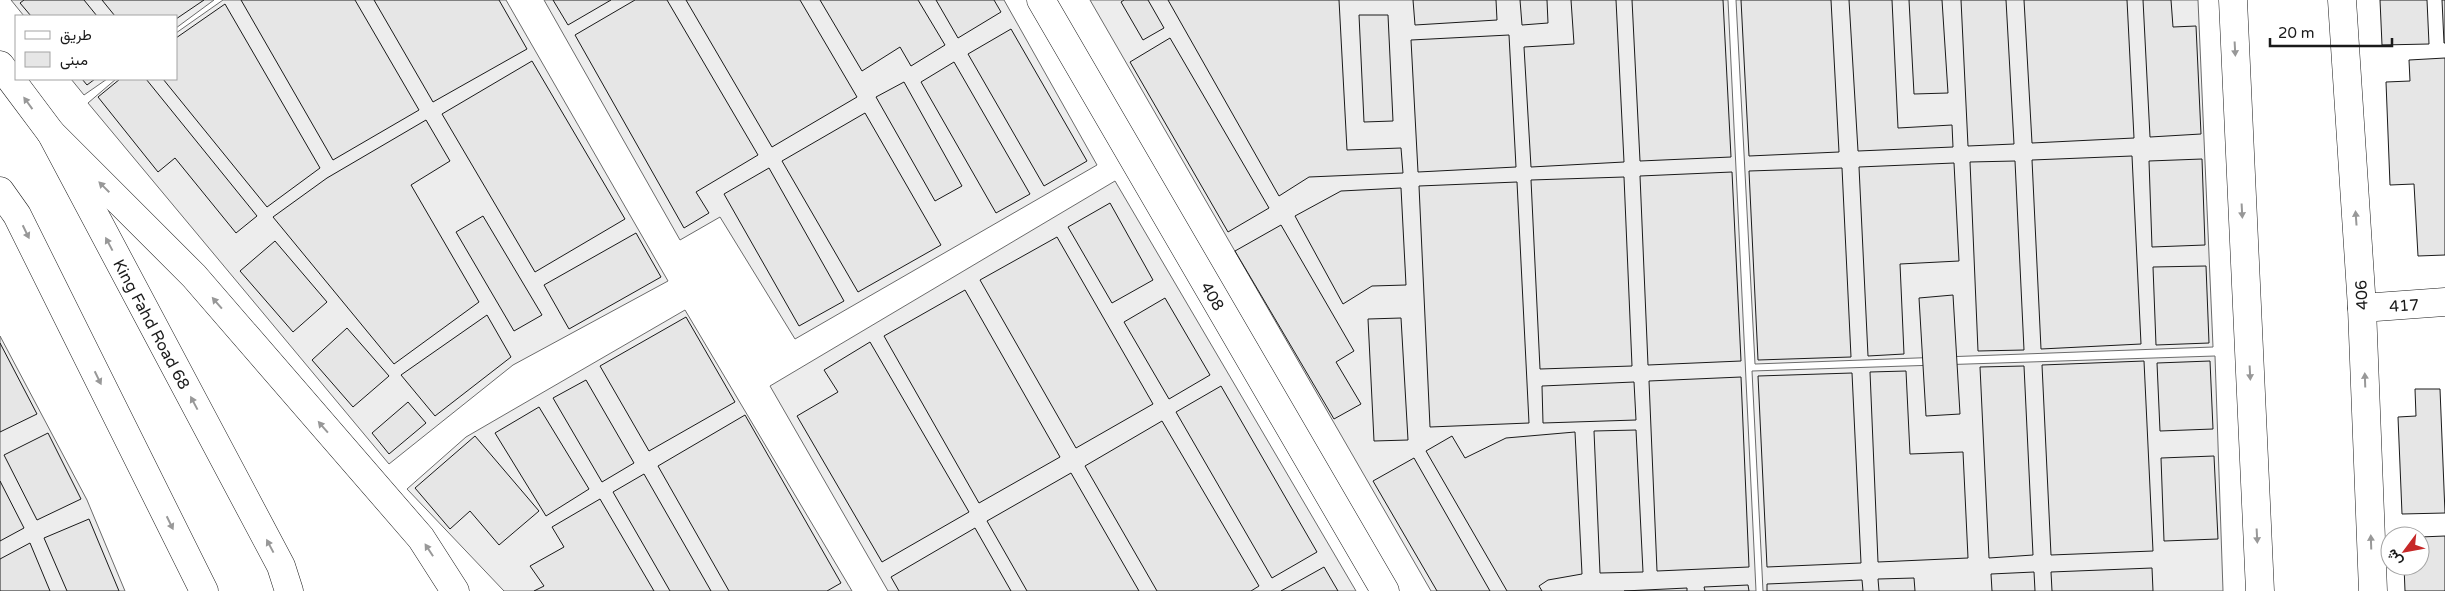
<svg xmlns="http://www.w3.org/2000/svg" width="2445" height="591" font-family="'Varela Round',Vazirmatn,sans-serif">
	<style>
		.built { fill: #ededed; stroke: #6a6a6a }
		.building { fill: #e6e6e6; stroke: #1a1a1a }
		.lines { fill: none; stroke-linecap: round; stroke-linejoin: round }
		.minor-casing { stroke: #1a1a1a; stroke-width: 29 }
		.major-casing { stroke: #1a1a1a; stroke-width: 29 }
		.minor { stroke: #fff; stroke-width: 28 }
		.major { stroke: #fff; stroke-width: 28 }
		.oneway { fill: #989898 }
		.labels { text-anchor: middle; stroke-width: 4; stroke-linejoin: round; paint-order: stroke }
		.street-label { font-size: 16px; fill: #1a1a1a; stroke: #fff }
	</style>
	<rect width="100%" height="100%" fill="#fff"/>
	<g class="built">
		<path d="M11,0H214L176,28V16H24Z"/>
		<path d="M223,0H506L668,281L513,365L389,464L88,103L116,79H176V33Z"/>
		<path d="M544,0H1004L1097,165L795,339L720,217L680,240Z"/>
		<path d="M1090,0H1728L1756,591H1431Z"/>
		<path d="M1736,0H2198L2213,347L1755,364Z"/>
		<path d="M71,79H107L84,95Z"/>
		<path d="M1115,181L1356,591H888L770,386Z"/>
		<path d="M685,310L852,591H504L407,489L466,437Z"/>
		<path d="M0,336L87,500L125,591H0Z"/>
		<path d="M2215,356L2223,591H1763L1752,371Z"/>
	</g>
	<g class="building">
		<path d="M24,0H84L97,16H31L20,3Z"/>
		<path d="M102,0H204L176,19V16H115Z"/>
		<path d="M241,0H355L419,110L333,160Z"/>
		<path d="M374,0H499L527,49L433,102Z"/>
		<path d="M553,0H611L568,25Z"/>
		<path d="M635,0H667L758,155L696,192L709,213L684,228L575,35Z"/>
		<path d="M686,0H800L857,97L772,147Z"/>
		<path d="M820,0H918L945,45L911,66L900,47L862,71Z"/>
		<path d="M936,0H994L1001,12L958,38Z"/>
		<path d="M1124,0H1148L1164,28L1143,40L1121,2Z"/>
		<path d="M1168,0H1339L1347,150L1401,148L1403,173L1309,177L1279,196Z"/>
		<path d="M1413,0H1496L1497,20L1415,25Z"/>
		<path d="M1520,0H1547L1548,23L1522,25Z"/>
		<path d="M1571,0H1616L1624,162L1531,167L1524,47L1574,44Z"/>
		<path d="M1632,0H1723L1731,157L1640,161Z"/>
		<path d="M1741,0H1831L1839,152L1749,156Z"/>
		<path d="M1849,0H1892L1898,128L1952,125L1953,147L1858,151Z"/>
		<path d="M1909,0H1942L1948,93L1914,94Z"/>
		<path d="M1961,0H2006L2014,144L1968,146Z"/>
		<path d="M2024,0H2127L2134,138L2032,143Z"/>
		<path d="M2143,0H2171L2173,27L2196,26L2201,134L2150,137Z"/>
		<path d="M2380,0H2427L2429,44L2382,45Z"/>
		<path d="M2442,0H2445V43H2444Z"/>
		<path d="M225,4L320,168L267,207L163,79H176V38Z"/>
		<path d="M1359,15H1388L1393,121L1364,122Z"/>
		<path d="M1011,29L1087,161L1044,186L968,54Z"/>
		<path d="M1509,35L1516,167L1418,172L1411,40Z"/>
		<path d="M1170,38L1269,208L1228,232L1130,62Z"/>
		<path d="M2445,58V255L2418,256L2414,184L2390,185L2386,82L2410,81L2409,60Z"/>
		<path d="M532,61L625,219L535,272L442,114Z"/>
		<path d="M954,62L1030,194L996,213L921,82Z"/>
		<path d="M82,79H95L87,85Z"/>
		<path d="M120,79H146L257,216L236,233L175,158L158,172L98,97Z"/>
		<path d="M904,82L962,186L935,201L876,97Z"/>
		<path d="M865,113L941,245L858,292L782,161Z"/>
		<path d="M426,120L450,161L411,185L479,302L394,364L273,217L327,178Z"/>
		<path d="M2132,156L2141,344L2041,349L2032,160Z"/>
		<path d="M2202,159L2205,245L2152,247L2149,161Z"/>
		<path d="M2015,161L2024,350L1978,351L1970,162Z"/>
		<path d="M1954,163L1959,261L1900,264L1904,354L1868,356L1859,167Z"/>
		<path d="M769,168L844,301L799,326L724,194Z"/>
		<path d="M1842,168L1851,357L1758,360L1749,171Z"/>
		<path d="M1732,172L1741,361L1648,365L1640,176Z"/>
		<path d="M1624,177L1632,366L1540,369L1531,180Z"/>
		<path d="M1517,182L1529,423L1430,427L1419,186Z"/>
		<path d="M1401,188L1406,285L1372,286L1343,304L1295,216L1341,191Z"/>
		<path d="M1110,203L1153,280L1112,303L1068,227Z"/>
		<path d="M483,216L542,315L514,331L456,232Z"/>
		<path d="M1281,225L1354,351L1336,362L1361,404L1334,419L1235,251Z"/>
		<path d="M636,233L661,277L569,329L544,285Z"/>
		<path d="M1057,237L1153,404L1076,448L980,280Z"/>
		<path d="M275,241L327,302L293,332L240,271Z"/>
		<path d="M2206,266L2209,343L2156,345L2153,267Z"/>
		<path d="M965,290L1060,457L979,503L884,336Z"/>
		<path d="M1953,295L1960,414L1926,416L1919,298Z"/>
		<path d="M1165,298L1210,375L1169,399L1124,322Z"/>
		<path d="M487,315L511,357L435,416L401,375Z"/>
		<path d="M686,317L735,402L649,451L600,366Z"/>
		<path d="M1401,318L1408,440L1374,441L1368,319Z"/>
		<path d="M347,328L389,376L353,407L312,360Z"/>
		<path d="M870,342L969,512L882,562L797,416L838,392L824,370Z"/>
		<path d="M0,343L37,414L0,432Z"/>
		<path d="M2144,361L2153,551L2051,555L2042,365Z"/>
		<path d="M2210,361L2213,429L2160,431L2157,363Z"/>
		<path d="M2024,366L2033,555L1989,558L1980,367Z"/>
		<path d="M1906,371L1910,454L1963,452L1968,558L1878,562L1870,372Z"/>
		<path d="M1852,373L1861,563L1767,567L1758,376Z"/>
		<path d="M1741,377L1749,567L1657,571L1649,381Z"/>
		<path d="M586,380L634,463L602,482L553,398Z"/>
		<path d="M1634,382L1636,420L1543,423L1542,386Z"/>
		<path d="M1221,386L1317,552L1272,578L1176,412Z"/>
		<path d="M2415,389H2440L2445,513L2402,514L2398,417L2416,416Z"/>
		<path d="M408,402L426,423L389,454L372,433Z"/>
		<path d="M539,407L589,489L546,516L495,433Z"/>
		<path d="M745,415L841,583L827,591H729L658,466Z"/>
		<path d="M1162,421L1259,586L1251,591H1157L1085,466Z"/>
		<path d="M1636,430L1643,572L1600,573L1594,431Z"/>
		<path d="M1575,432L1582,574L1548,580L1539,586L1542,591H1507L1426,451L1452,436L1465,458L1506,438Z"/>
		<path d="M48,433L81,499L37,520L4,455Z"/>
		<path d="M475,436L539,511L499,545L470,511L450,529L415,488Z"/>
		<path d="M2214,456L2218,539L2164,541L2161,458Z"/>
		<path d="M1414,458L1490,591H1437L1373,481Z"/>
		<path d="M1071,473L1139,591H1027L987,521Z"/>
		<path d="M644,474L711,591H670L613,492Z"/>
		<path d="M0,481L24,528L0,541Z"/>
		<path d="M600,499L654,591H534L544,586L530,566L564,547L552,527Z"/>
		<path d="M89,519L119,591H67L44,538Z"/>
		<path d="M975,528L1011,591H899L891,577Z"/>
		<path d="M2445,536V591H2405L2404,566H2420V537Z"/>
		<path d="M30,543L50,591H0V559Z"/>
		<path d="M1324,567L1338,591H1281Z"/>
		<path d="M2152,568L2153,591H2052L2051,572Z"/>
		<path d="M2034,572L2035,591H1992L1991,574Z"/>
		<path d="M1914,578L1915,591H1879L1878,579Z"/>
		<path d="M1862,580L1863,591H1767V584Z"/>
		<path d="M1748,585L1749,591H1705L1704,587Z"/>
		<path d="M1687,588V591H1624Z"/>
	</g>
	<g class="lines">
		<defs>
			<g id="minor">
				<path d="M1041,0L1385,591"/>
				<path d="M2233,0L2260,591"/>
				<path d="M2342,0L2362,308L2373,591"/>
				<path d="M2362,308L2445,302"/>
			</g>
			<g id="major">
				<path d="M0,65L51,133L281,566L289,591"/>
				<path d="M51,133L194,276L421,538L455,591"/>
				<path d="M0,191L17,215L204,591"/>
			</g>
		</defs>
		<use href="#minor" class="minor-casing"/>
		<use href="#major" class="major-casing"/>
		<use href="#minor" class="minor"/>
		<use href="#major" class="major"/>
	</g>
	<defs><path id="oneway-solid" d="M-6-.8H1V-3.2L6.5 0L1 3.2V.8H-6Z" transform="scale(1.25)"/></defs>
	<g class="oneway">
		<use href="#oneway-solid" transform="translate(2235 49) rotate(87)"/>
		<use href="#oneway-solid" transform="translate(28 103) rotate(-126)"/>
		<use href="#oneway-solid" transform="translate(104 187) rotate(-135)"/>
		<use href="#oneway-solid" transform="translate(2242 211) rotate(87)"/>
		<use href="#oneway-solid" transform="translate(2356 218) rotate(-94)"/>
		<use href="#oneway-solid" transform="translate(26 232) rotate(64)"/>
		<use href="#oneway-solid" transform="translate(109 244) rotate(-118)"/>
		<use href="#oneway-solid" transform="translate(217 303) rotate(-131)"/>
		<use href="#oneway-solid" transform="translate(2250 373) rotate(87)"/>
		<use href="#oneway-solid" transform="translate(98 378) rotate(64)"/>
		<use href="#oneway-solid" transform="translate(2365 380) rotate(-92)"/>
		<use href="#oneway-solid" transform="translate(194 403) rotate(-118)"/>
		<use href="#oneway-solid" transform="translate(323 427) rotate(-131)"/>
		<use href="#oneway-solid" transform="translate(170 523) rotate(64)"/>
		<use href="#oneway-solid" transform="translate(2257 536) rotate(87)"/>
		<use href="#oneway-solid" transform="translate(2371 542) rotate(-92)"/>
		<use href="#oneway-solid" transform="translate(270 546) rotate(-118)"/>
		<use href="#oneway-solid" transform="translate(429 550) rotate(-123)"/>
	</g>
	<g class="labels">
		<g class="street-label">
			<text transform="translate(2361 295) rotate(-93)" y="6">406</text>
			<text transform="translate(1213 296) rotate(60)" y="6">408</text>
			<text transform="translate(2404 305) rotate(-4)" y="6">417</text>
			<text transform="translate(152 324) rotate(62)" y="6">King Fahd Road 68</text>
		</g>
	</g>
	<rect x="15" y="15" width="162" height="65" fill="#ffffff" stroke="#a3a3a3"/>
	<rect x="25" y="31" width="25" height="8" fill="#ffffff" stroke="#a3a3a3"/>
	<text x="60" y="40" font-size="15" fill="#1a1a1a">طريق</text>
	<rect x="25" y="52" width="25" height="15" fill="#e6e6e6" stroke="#a3a3a3"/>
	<text x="60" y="65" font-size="15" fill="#1a1a1a">مبنى</text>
	<g transform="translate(2405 551) rotate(238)"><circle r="24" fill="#ffffff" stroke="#a3a3a3"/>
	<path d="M0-4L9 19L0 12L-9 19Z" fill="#c62828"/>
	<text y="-8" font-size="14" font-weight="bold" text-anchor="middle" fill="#1a1a1a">ش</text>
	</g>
	<path d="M2270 38v8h122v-8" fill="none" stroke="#1a1a1a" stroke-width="2.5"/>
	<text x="2278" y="38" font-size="15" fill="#1a1a1a" stroke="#ffffff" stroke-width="4" paint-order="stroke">20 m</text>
</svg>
